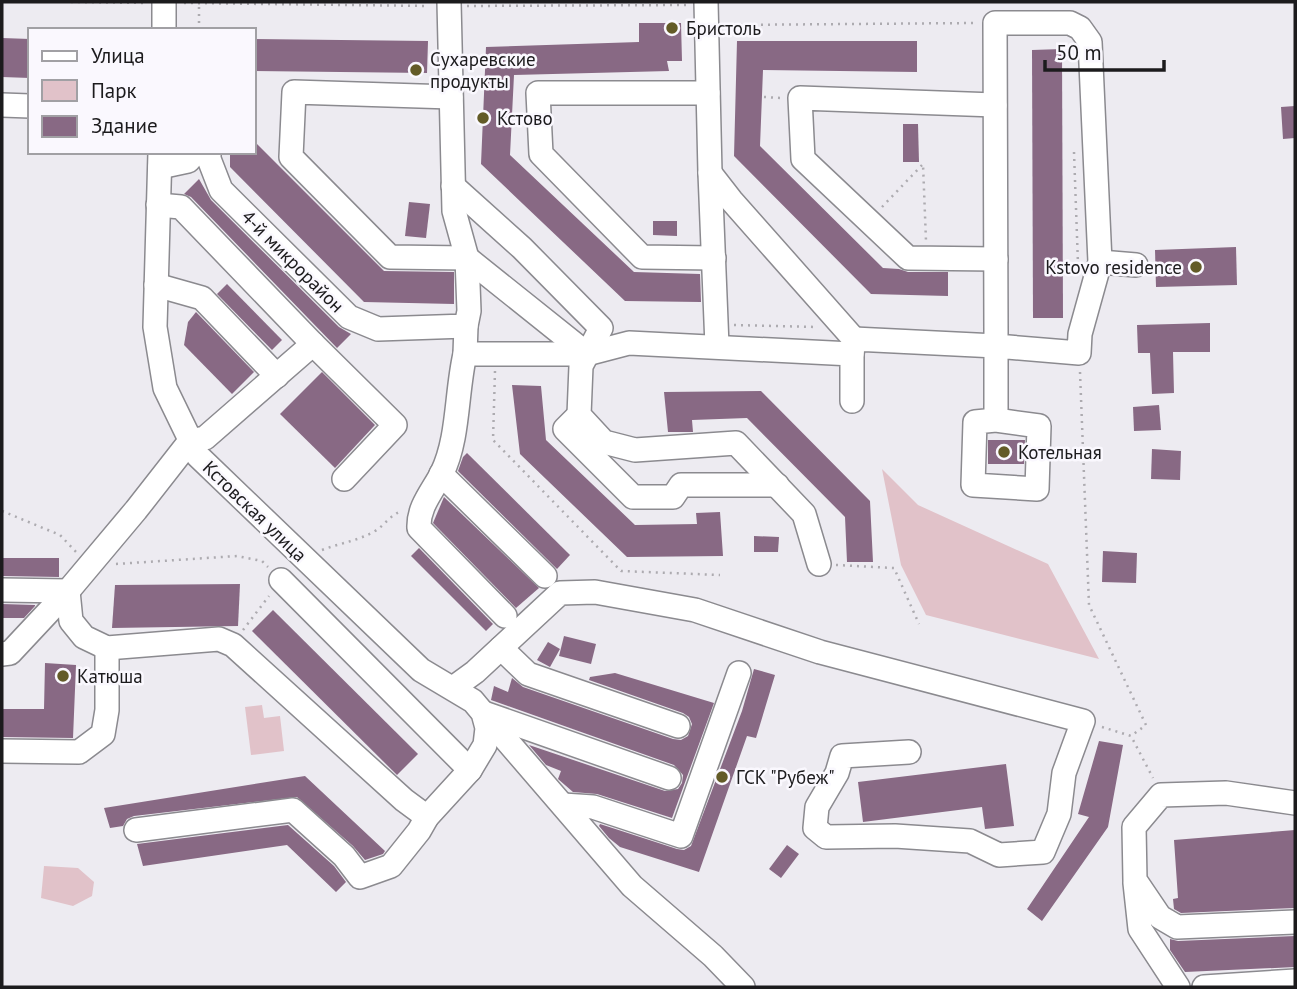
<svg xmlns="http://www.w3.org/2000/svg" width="1297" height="989" font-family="'PT Sans',sans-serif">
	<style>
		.green { fill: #e1c2c9 }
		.building { fill: #886984 }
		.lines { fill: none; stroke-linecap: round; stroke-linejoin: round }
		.minor-casing { stroke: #8b8a8f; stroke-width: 26 }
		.path { stroke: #adabb0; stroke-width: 2.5; stroke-dasharray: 2 5; stroke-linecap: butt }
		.minor { stroke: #fff; stroke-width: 23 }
		.poi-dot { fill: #635b27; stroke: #faf8fe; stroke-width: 2.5 }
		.labels { text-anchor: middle; stroke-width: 5; stroke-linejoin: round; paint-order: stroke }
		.poi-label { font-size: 19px; fill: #1c1b1d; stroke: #faf8fe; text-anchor: start }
		.street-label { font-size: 19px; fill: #1c1b1d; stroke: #faf8fe }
	</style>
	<rect width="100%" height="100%" fill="#edebf1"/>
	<g class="green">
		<path d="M882,469L918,505L1048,564L1099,659L926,615L901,565Z"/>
		<path d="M262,705L264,718L280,716L284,751L251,755L245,707Z"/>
		<path d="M44,866L78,868L94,882L92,896L73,906L41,898Z"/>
	</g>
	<g class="building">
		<path d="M639,23H681L682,61H667L669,71L514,75L510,155L634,272L700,274L701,302L625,301L481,164L486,47L639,42Z"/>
		<path d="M2,38L30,39V78L2,77Z"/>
		<path d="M254,39L428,41L427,73L254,71Z"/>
		<path d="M737,41H917V72L763,70L760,146L883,268L899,269L908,272H948V296L871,294L734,156Z"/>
		<path d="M1062,49L1063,318H1033L1032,50Z"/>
		<path d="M1295,106V138L1283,139L1281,107Z"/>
		<path d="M903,124H918L919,162H903Z"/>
		<path d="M254,141L384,271L454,272V304L364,302L230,167V152H254Z"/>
		<path d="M199,179L211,200L339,327L351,334L337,348L191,197L184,194Z"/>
		<path d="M409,202L430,204L426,238L405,236Z"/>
		<path d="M653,221H677V236L653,235Z"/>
		<path d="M1236,247L1237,285L1156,287L1155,250Z"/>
		<path d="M227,284L282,340L272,350L217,294Z"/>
		<path d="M196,312L254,372L232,394L184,345L188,322Z"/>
		<path d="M1210,323V352H1173L1174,393L1152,394L1150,353H1138L1137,325Z"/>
		<path d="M322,372L375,425L335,468L280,414Z"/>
		<path d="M512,385L541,386L546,440L635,525L697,524L696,513L720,512L723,556L627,557L520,454Z"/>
		<path d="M761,391L870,501L873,562H847L845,517L747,418L692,420L693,432H668L664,392Z"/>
		<path d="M1159,405L1161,430L1134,431L1133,407Z"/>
		<path d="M988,440H1025L1024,464H988Z"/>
		<path d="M1152,449L1181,451L1180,480L1151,479Z"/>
		<path d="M467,453L570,555L557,569L458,471L463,457Z"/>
		<path d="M444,497L539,588L516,608L433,523Z"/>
		<path d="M754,536L779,537L778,552H754Z"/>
		<path d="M419,548L493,624L486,631L411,556Z"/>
		<path d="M1103,551L1137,553L1136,583L1102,582Z"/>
		<path d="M2,558H59V577L2,576Z"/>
		<path d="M240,584L238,626L112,628L115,585Z"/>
		<path d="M2,604L35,605V606L24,618H2Z"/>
		<path d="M273,610L418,754L397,775L252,631Z"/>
		<path d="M564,636L596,644L591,664L559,656Z"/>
		<path d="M548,642L560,649L550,667L537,660Z"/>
		<path d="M45,663L76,665L73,738L2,737V709H44Z"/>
		<path d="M754,669L775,675L756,738L747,736L699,872L620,847L609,838L599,826L600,824L677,849L684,850L691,846L742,711Z"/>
		<path d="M615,673L714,703L672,818L597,794L573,792L558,779L561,771L546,765L529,745L665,791L678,789L682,783L683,775L674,765L491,700L494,686L508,692L512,678L523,687L673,739L681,740L688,736L692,724L689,717L683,713L589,680L590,677Z"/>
		<path d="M1099,741L1123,745L1108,827L1042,921L1027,909L1089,817L1078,814Z"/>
		<path d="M1006,764L1014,826L985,829L982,807L863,822L858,782Z"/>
		<path d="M305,776L385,851L383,854L365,860L353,846L297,797L134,816L127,819L123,826L110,828L104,808Z"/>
		<path d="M288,825L334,866L346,882L336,892L287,845L143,866L137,844Z"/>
		<path d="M1295,830V908L1181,913L1174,909L1173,899L1178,898L1174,840Z"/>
		<path d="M787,845L799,854L781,878L769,869Z"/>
		<path d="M1295,936V967L1185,972L1170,950V939L1178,941Z"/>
	</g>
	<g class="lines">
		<defs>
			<g id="minor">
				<path d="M706,2L710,173L717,346"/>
				<path d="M164,30V2"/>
				<path d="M708,93H538L541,154L642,257L714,258"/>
				<path d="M451,97L294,92L291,157L390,257L467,258L587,354"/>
				<path d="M2,105L30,106"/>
				<path d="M995,105L800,98L803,159L908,258L996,259"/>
				<path d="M209,152V159L221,190L349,317L378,329L466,326L469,311L467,258L454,211L449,2"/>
				<path d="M160,167L188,161L196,152"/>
				<path d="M710,173L731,200L854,339"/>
				<path d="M453,186L522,248L601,328L581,366L579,415L604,442L635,450L736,443L804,514L819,564"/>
				<path d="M1100,262L1136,265"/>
				<path d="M156,285L202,298L277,376"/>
				<path d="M466,326L465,354H587L629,343L852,354V401"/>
				<path d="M313,344L395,425L344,479"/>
				<path d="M465,354C456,393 459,438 442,473C432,492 418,507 419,528L505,616"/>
				<path d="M852,354L854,339L996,346L1079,353L1080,334L1100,262L1090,42L1080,28L1070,23H995L996,329C996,360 996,390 996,420L975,422L973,485L1037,489L1039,426L996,420"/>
				<path d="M579,415L565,429L633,497H673L681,485H777"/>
				<path d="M441,474L545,576"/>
				<path d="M281,580L470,770"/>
				<path d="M2,590L68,591L136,510L190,441L205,438L313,344L181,207L158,205"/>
				<path d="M68,591L71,621L84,637L107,648L219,639L233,645L404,800L427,817"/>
				<path d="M501,648L528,674L678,726"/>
				<path d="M2,654L10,653L68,591"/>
				<path d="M453,688L475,672L560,593L595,592L695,610L820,652L1083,721L1064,773L1059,814L1043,852L999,855L970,841L895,836L826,837L815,828L817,807L837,773L842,756L909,752"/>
				<path d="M483,713L632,886L713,956L743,987"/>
				<path d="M484,713L669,778"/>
				<path d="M2,751L79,752L103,734L107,710V648"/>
				<path d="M1295,803L1226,793L1161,795L1134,827L1135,880L1160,917L1177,927L1295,922"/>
				<path d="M563,805L593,807L681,836L739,673"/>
				<path d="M136,830L293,810L344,856L360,877L391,866L419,831L427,817L470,770L485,745L487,728L483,713L473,701L421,670L198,456L165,388L155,327L160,152"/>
				<path d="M1135,883L1140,929L1178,987"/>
				<path d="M1204,987L1295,981"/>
			</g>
		</defs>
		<use href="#minor" class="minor-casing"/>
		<g class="path">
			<path d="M71,2L146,3"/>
			<path d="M184,3L429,6"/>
			<path d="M467,6L688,5"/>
			<path d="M726,25L975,23"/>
			<path d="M199,30V2"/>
			<path d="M764,97L782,98"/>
			<path d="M1074,152L1078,264"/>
			<path d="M882,207L923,164L926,241"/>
			<path d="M734,325L818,327"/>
			<path d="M495,371L493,440L621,571L720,575"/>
			<path d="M1080,372L1089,605L1146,725L1131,736"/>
			<path d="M2,511L60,535L77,553"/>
			<path d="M322,550C340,543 358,541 375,531C385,525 391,514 402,511"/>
			<path d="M116,564L237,556L262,561L268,567"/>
			<path d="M836,565L894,568L919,624"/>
			<path d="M243,630L269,596"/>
			<path d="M1102,727L1131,736L1153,778"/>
		</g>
		<use href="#minor" class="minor"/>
	</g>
	<g class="poi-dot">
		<circle cx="672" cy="28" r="7"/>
		<circle cx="416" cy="70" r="7"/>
		<circle cx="483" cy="118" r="7"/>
		<circle cx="1196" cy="267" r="7"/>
		<circle cx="1004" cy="452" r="7"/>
		<circle cx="63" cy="676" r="7"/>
		<circle cx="722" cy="777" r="7"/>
	</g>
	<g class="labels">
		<g class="poi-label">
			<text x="686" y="35">Бристоль</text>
			<text x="430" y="66">Сухаревские<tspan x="430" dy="22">продукты</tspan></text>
			<text x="497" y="125">Кстово</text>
			<text x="1182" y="274" text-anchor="end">Kstovo residence</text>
			<text x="1018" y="459">Котельная</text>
			<text x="77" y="683">Катюша</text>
			<text x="736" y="784">ГСК "Рубеж"</text>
		</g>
		<g class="street-label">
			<text transform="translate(293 261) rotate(45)" y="7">4-й микрорайон</text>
			<text transform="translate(255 511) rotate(44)" y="7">Кстовская улица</text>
		</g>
	</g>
	<rect width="1297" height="989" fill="none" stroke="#1c1b1d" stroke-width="7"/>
	<rect x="28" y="28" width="228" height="126" fill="#faf8fe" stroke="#a1a0a4" stroke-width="2"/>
	<rect x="42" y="51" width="35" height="10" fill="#ffffff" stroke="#a1a0a4" stroke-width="2"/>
	<text x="91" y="63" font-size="21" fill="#1c1b1d">Улица</text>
	<rect x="42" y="80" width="35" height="21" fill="#e1c2c9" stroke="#a1a0a4" stroke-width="2"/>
	<text x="91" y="98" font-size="21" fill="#1c1b1d">Парк</text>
	<rect x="42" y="116" width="35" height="21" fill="#886984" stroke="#a1a0a4" stroke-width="2"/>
	<text x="91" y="133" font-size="21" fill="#1c1b1d">Здание</text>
	<path d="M1045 60v10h119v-10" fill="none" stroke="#1c1b1d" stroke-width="3.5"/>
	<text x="1056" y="60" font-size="21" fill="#1c1b1d" stroke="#faf8fe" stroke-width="5" paint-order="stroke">50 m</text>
</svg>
